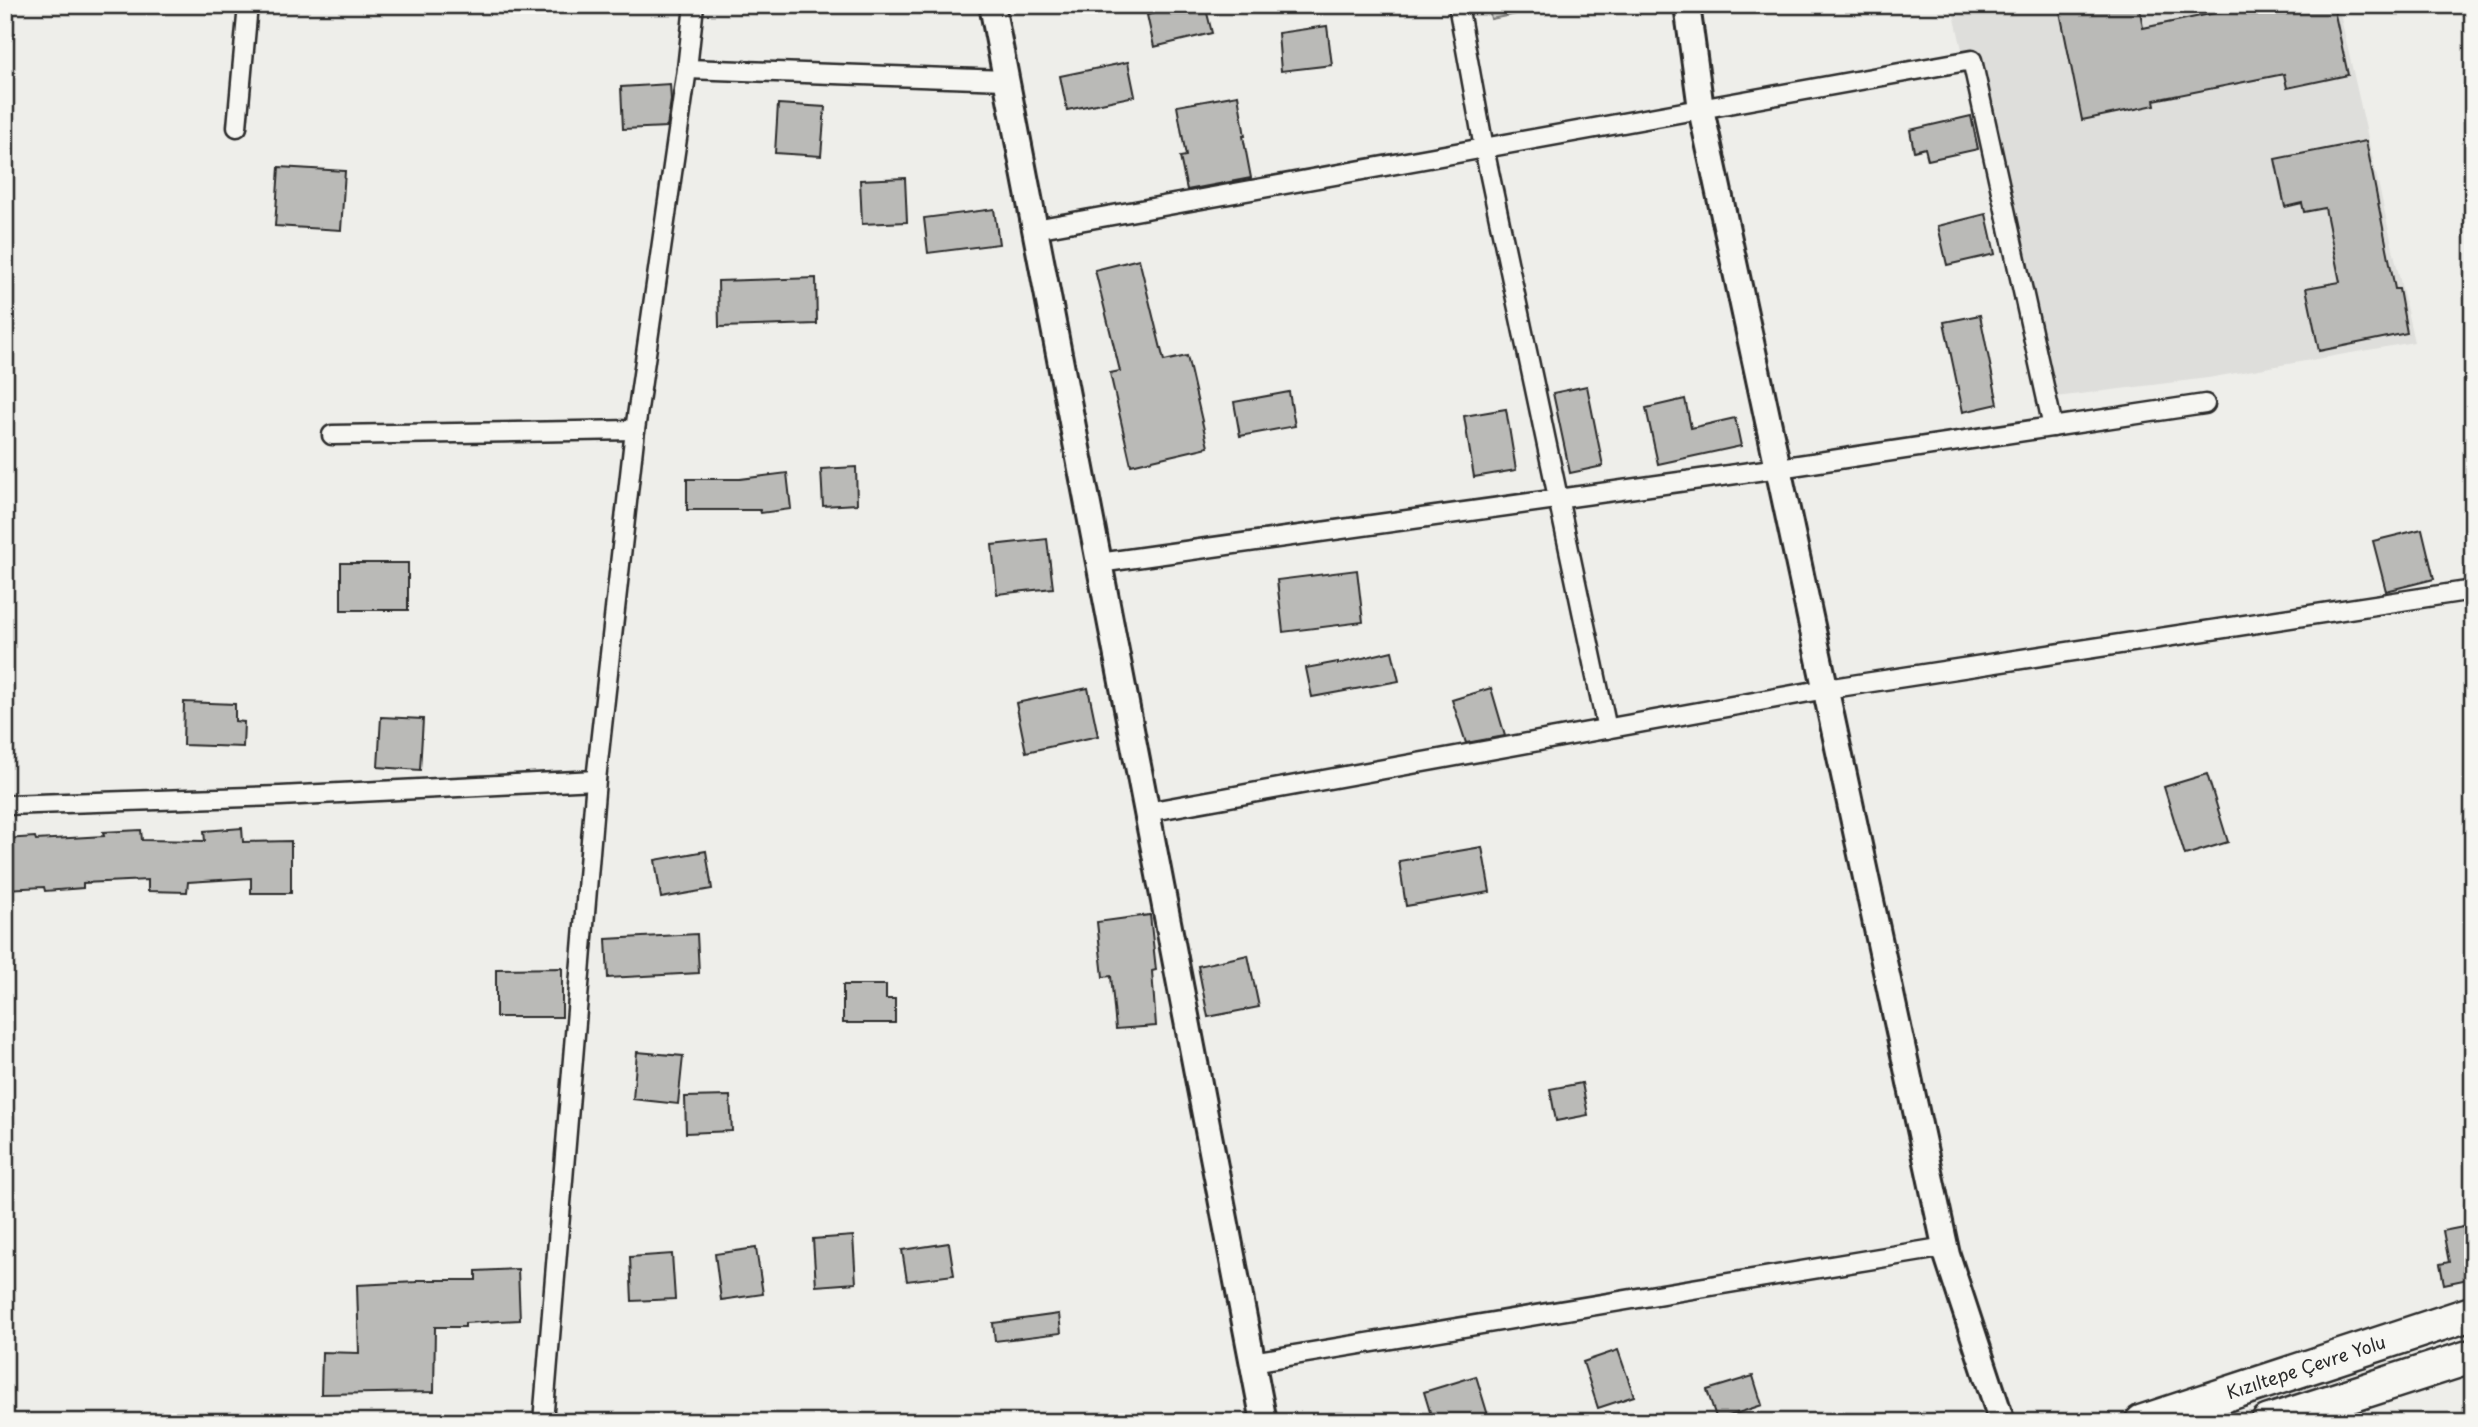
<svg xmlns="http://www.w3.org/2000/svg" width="2478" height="1427" font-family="'Playpen Sans',sans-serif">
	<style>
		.built { fill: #dededb }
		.green { fill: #cececa; stroke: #7c7c7a; stroke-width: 2 }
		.building { fill: #babab7; stroke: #2b2b2b; stroke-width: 2 }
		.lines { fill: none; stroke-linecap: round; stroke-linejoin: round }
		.street-casing { stroke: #2b2b2b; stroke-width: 23 }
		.secondary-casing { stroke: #2b2b2b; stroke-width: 30 }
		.highway-casing { stroke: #2b2b2b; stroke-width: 38 }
		.street { stroke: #f6f6f2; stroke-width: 18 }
		.secondary { stroke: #f6f6f2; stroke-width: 24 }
		.highway { stroke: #f6f6f2; stroke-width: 33 }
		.labels { text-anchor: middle; stroke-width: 5; stroke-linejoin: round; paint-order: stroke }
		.street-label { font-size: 18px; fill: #2b2b2b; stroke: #f6f6f2 }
	</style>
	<rect width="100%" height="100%" fill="#eeeeea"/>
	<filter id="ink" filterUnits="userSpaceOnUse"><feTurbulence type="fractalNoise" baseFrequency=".0143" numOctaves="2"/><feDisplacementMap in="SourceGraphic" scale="14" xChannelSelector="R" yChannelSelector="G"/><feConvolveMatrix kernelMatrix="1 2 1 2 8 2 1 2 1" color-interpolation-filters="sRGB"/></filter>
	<g filter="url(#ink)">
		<path class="built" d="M1952,5H2338L2414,342L2208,378L2040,399Z"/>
		<path class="green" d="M1488,5H1562L1491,19Z"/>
		<g class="building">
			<path d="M1188,5H1205L1212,33L1154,47L1147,15Z"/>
			<path d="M2070,5H2139L2143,28L2253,5H2333L2348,75L2287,88L2284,74L2154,100L2155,105L2082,120L2059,7Z"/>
			<path d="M1327,26L1332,65L1281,71L1278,33Z"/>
			<path d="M1128,62L1135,96L1067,110L1060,76Z"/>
			<path d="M670,84L671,100L667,127L623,129L621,87Z"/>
			<path d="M1238,95L1245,136H1243L1251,178L1187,190L1180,157L1186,156L1177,106Z"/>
			<path d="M778,104L825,107L821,156L775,153Z"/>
			<path d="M1971,116L1978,149L1928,160L1925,148L1914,151L1910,130Z"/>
			<path d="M2366,141L2395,289H2399L2407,333L2319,351L2306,288L2340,282L2325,208L2304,212L2302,203L2285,207L2275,159Z"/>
			<path d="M279,167L345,171L341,230L275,226Z"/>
			<path d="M905,178L907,222L862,224L860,180Z"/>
			<path d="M994,209L999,244L928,253L924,218Z"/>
			<path d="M1986,214L1995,254L1947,265L1938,226Z"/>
			<path d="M1139,259L1164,361L1187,356L1208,447L1131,465L1110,373L1120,371L1095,270Z"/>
			<path d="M816,278L817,324L719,327L718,281Z"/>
			<path d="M1980,315L1998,404L1963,412L1944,322Z"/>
			<path d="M1587,386L1603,466L1570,473L1553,393Z"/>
			<path d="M1289,392L1295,426L1240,436L1234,402Z"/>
			<path d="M1685,399L1691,428L1735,418L1741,446L1658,464L1646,408Z"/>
			<path d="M1506,409L1516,470L1474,477L1464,416Z"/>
			<path d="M856,467L857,504L823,506L821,469Z"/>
			<path d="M787,473L791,509L761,513L760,510H687V479H740Z"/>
			<path d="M2422,529L2434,579L2386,591L2373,541Z"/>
			<path d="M1047,539L1053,588L997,594L992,545Z"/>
			<rect x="341" y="563" width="67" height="47"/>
			<path d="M1357,570L1363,622L1283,632L1277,580Z"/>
			<path d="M1392,651L1399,681L1312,697L1306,668L1338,662V664Z"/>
			<path d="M1088,688L1098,736L1026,752L1016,703Z"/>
			<path d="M1491,688L1505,736L1466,743L1452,700Z"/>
			<path d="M184,702L235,704V721L244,722L243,747L183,745Z"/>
			<path d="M381,717L423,719L420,770L378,767Z"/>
			<path d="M2207,774L2228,842L2185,855L2164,787Z"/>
			<path d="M242,828L243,842L291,841V893H251V878L188,882L187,892L148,891V880L83,883V888L45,891L44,887L5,889V839L35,837L36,840L104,836L103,832L141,830L142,840L205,841L204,831Z"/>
			<path d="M1482,847L1490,892L1406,906L1399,861Z"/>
			<path d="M706,851L712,889L661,898L655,860Z"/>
			<path d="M1150,915L1156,970L1152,971L1156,1026L1116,1029L1111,976L1103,977L1097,922Z"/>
			<path d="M697,934L699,973L608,978L606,939Z"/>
			<path d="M1248,955L1259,1007L1208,1017L1198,966Z"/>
			<path d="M562,968V1017H496V969Z"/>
			<path d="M843,985H886V999H895V1023H843Z"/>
			<path d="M637,1052L683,1056L678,1104L633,1099Z"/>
			<path d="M1582,1083L1588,1115L1556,1121L1550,1089Z"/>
			<path d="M730,1096L732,1131L686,1133L685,1097Z"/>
			<path d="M2473,1225V1278L2444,1284L2440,1264L2449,1262L2443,1231Z"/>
			<path d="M853,1236L856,1283L816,1286L813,1239Z"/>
			<path d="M949,1243L954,1275L907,1281L902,1250Z"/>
			<path d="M756,1248L763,1294L721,1300L715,1254Z"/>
			<path d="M672,1254L675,1299L632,1301L630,1257Z"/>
			<path d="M518,1269L520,1320L465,1323V1327H435L434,1392L321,1394L322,1352L359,1353L357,1285L417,1282V1280H476V1271Z"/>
			<path d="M1059,1314L1061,1333L995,1341L993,1323Z"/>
			<path d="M1618,1350L1634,1396L1598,1408L1583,1362Z"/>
			<path d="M1476,1376L1490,1422H1433L1424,1392Z"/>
			<path d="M1753,1376L1762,1405L1717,1420L1707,1390Z"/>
		</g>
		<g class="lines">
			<defs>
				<g id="street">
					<path d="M1458,5L1484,148L1607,729"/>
					<path d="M687,69L1006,80"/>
					<path d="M237,127L248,5"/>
					<path d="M1035,229L1972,60L2053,427"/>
					<path d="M332,435L635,430"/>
					<path d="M1099,563L1779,468L2205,404"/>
					<path d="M5,805L280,796L596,780"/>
					<path d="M1147,812L1826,689L2473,590"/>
					<path d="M1252,1362L1946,1247"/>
					<path d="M543,1422L596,780L635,430L687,69L694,5"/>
				</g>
				<g id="secondary">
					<path d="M992,5L1264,1422"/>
					<path d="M1687,5L1701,109L1947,1255L2002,1422"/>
				</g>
				<g id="highway">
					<path id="s1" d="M2142,1422L2473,1313"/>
					<path d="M2268,1422L2473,1356"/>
				</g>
			</defs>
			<use href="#street" class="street-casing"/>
			<use href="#secondary" class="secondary-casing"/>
			<use href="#highway" class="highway-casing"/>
			<use href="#street" class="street"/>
			<use href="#secondary" class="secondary"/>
			<use href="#highway" class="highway"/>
		</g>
	</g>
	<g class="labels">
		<g class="street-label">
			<text dy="6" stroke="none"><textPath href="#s1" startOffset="173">Kızıltepe Çevre Yolu</textPath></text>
		</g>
	</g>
	<rect width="2478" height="1427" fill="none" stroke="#f6f6f2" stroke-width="28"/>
	<rect x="14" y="14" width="2450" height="1399" fill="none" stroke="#2b2b2b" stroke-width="2.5" filter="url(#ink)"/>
</svg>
